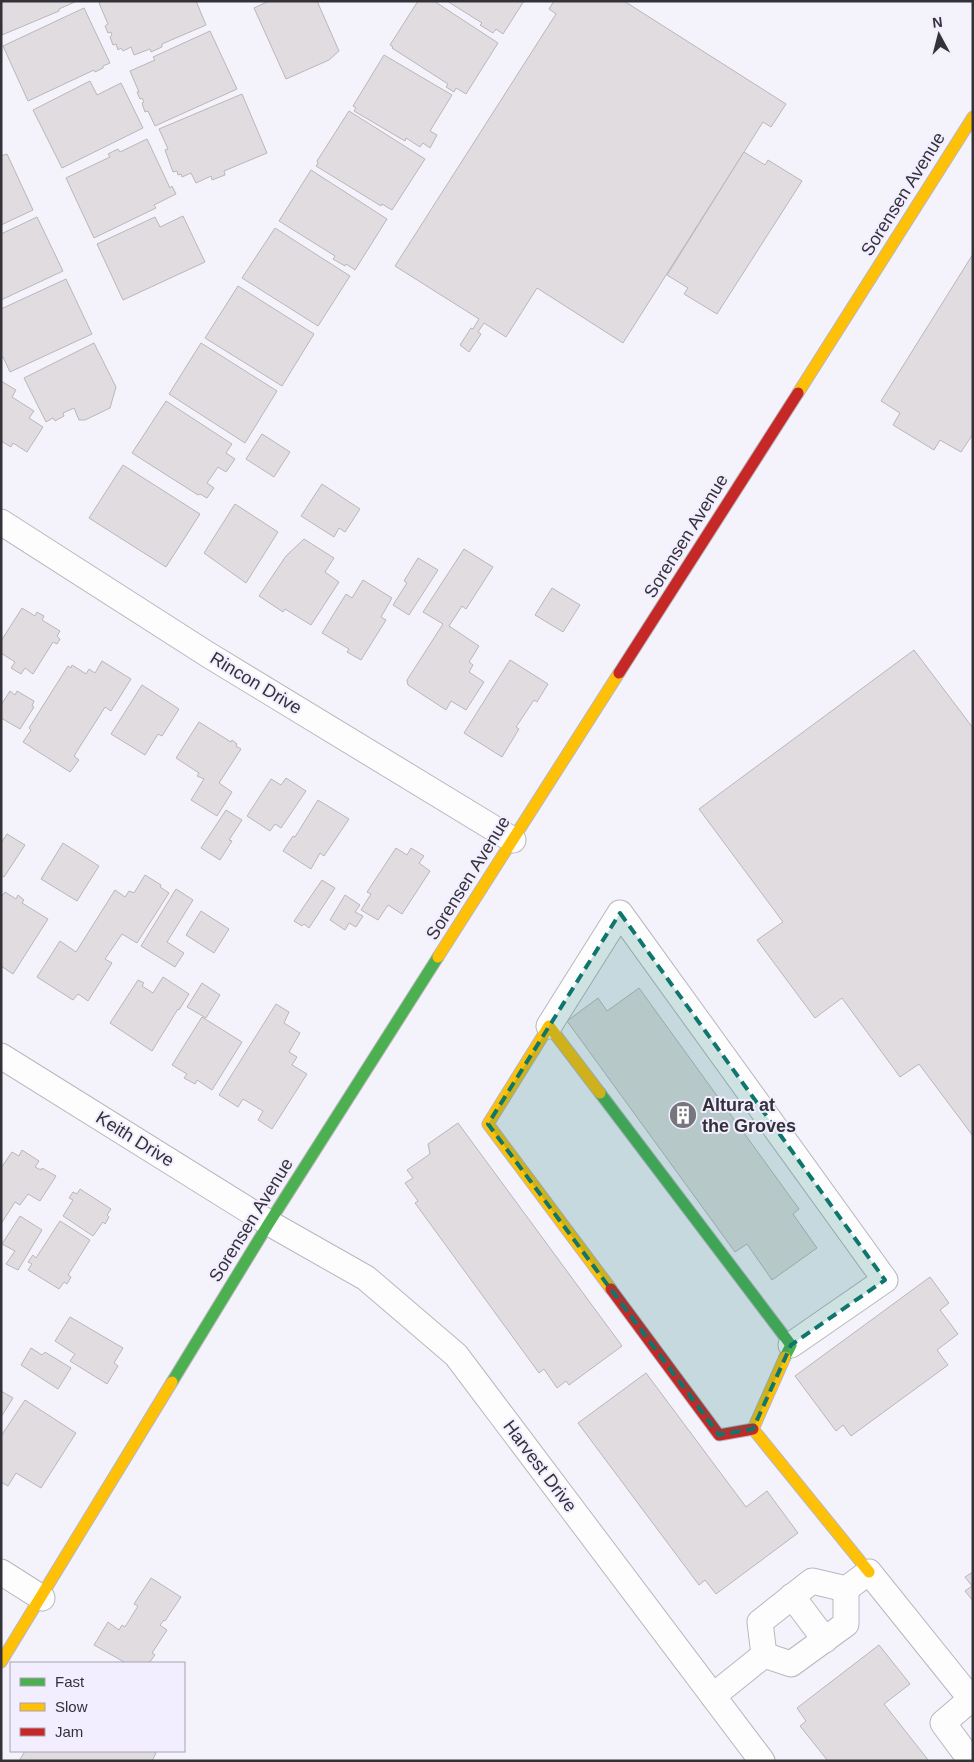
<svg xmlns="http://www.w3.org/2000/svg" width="974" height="1762" font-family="Helvetica,sans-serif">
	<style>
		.building { fill: #e0dcdf; stroke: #bab6b9 }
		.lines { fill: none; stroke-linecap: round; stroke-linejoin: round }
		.street-casing { stroke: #b9b7be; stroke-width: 27 }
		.fast-casing { stroke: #b9b7be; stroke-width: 13 }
		.slow-casing { stroke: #b9b7be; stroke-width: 13 }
		.jam-casing { stroke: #b9b7be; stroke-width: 13 }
		.street { stroke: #fdfdfe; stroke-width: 25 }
		.fast { stroke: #4caf50; stroke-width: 11 }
		.slow { stroke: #ffc107; stroke-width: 11 }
		.jam { stroke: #c62828; stroke-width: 11 }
		.marked { fill: #0f766e; fill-opacity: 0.2; stroke: #0f766e; stroke-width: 4; stroke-dasharray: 10 6; stroke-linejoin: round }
		.labels { text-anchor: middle; stroke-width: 4; stroke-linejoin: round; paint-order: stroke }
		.street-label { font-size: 18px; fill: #343239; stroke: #f2eeff }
		.poi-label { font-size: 18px; font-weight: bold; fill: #343239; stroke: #f2eeff; text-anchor: start }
	</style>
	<rect width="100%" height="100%" fill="#f4f2fb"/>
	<g class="building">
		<path d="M1,1H77L59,9V11L2,35Z"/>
		<path d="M102,1H196L206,25L162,44V47L151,52L150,49L134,55L131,47L123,51L121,48L118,50L116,44L113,45L110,37L112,35L111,32L108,33L105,26L108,24L99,3Z"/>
		<path d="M269,1H317L339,51L329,60L286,79L254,8Z"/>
		<path d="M418,1H434L498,43L466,94L456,88L454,92L446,87L448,84L392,48L393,47L390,45Z"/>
		<path d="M447,1H524L503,34L496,29L493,33L480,25L482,23Z"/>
		<path d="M554,1H624L786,104L771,127L763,122L623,343L537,288L506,337L484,323L478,332L481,334L469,352L460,345L471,328L473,329L479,319L395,266L556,14L549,9Z"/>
		<path d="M84,8L110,63L103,66V68L95,72L94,70L28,101L3,46Z"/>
		<path d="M210,31L237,89L155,126L148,111L145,112L142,103L144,102L142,98L140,99L137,92H139L130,71L155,60L153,57Z"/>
		<path d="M384,55L452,95L430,131L437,135L430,148L423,143L420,147L406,138L405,141L354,111L356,108L353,106Z"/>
		<path d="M90,81L97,95L121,83L143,128L62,168L33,110Z"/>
		<path d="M242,94L267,153L224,171L225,175L212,180L211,176L196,183L191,173L182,177L181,174L178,175L177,171L173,172L165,150L168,149L159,129Z"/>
		<path d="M349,111L425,159L392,210L382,204L381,206L316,166L318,163L317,161Z"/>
		<path d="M147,139L170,188L172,186L176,194L154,205L156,208L94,238L66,178L110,157L108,154L118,149L120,152Z"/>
		<path d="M744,152L765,165L768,160L802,181L717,314L684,294L688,288L667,275Z"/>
		<path d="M7,154L33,210L1,225V156Z"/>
		<path d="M311,170L387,219L355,270L346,264L345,266L333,259L335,256L279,221Z"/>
		<path d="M183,216L205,262L123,300L97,244L155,217L160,227Z"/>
		<path d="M37,217L63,271L1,300V234Z"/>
		<path d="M275,228L350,276L318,326L242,278Z"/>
		<path d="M973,254V434L961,452L940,440L934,450L893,425L900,413L881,401Z"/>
		<path d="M66,279L92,334L10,372L3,357H1V309Z"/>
		<path d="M238,286L314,334L282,386L205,338Z"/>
		<path d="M94,343L116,387L110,408L85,420H79L74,408L63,413L64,416L55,421L53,418L46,422L24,378Z"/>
		<path d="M201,343L277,391L245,443L169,394Z"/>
		<path d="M1,381L16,390L12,397L34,411L29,418L43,427L27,452L13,443L11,447L1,441Z"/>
		<path d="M166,401L232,444L226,453L235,459L226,472L218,467L207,483L214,488L207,498L200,494L198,495L132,453Z"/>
		<path d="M262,434L290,452L274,477L246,459Z"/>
		<path d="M123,465L200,514L166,567L89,518Z"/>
		<path d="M322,484L360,509L345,532L339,528L334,537L301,516Z"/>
		<path d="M235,504L278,532L246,583L204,553Z"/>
		<path d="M304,539L334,558L325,572L339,582L311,625L285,609L283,612L259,596L286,556Z"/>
		<path d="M464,549L493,567L466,609L462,606L449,626L479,646L469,662L473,665L469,672L484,682L466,710L451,701L446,710L408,685L407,680L443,624L423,612Z"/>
		<path d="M418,558L438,570L409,615L393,605L407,583L404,581Z"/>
		<path d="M363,580L392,598L381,617L386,620L361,660L347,652L349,649L322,633L346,594L352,598Z"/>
		<path d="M552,588L580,605L563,632L535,615Z"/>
		<path d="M22,608L35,616L37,612L44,616L42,620L60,631L57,636L60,639L57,644L53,642L33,674L25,668L21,674L11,668L15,662L1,653V641Z"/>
		<path d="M914,650L973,728V1136L919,1064L900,1077L842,998L815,1018L757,940L783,922L699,809Z"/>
		<path d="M510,660L548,684L537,702L534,700L516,727L519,729L502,757L464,733Z"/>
		<path d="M102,661L131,679L111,711L105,707L74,756L79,760L70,772L23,742L31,730L29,728L68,666L71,668L72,665L86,674L89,669L95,673Z"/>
		<path d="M142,685L179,709L162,736L158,734L145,755L111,734Z"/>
		<path d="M10,691L15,695L17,691L34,701L32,706L34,707L20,729L1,718V705Z"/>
		<path d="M199,722L231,742L232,740L237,744L236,746L241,749L219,783L232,792L217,816L191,800L204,779L197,776L199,773L176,758Z"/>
		<path d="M286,778L306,791L281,828L275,824L270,831L247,816L271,779L281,785Z"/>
		<path d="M318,800L349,819L324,856L320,853L311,869L283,851L293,836L295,837Z"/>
		<path d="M226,810L242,820L229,840L232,841L220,860L201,848Z"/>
		<path d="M7,834L25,845L4,877L1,875V843Z"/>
		<path d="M63,843L99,866L77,901L41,879Z"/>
		<path d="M396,848L407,855L411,848L424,856L419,863L430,871L402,914L388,905L378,920L361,910L371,894L367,892Z"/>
		<path d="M145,875L161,885L160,887L169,893L137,943L122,934L105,959L112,963L88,1001L78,994L73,1000L37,977L60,941L76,952L115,890L125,897L129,891L134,893Z"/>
		<path d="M322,880L335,888L309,928L304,924L302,926L294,921Z"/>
		<path d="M176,889L193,900L167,942L184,953L175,967L141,946Z"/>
		<path d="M5,892L16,899L18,895L24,900L22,903L48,919L13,974L1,966V897Z"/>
		<path d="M345,895L360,905L355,912L363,916L356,927L349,923L345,930L330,920Z"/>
		<path d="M201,911L229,929L214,953L186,935Z"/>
		<path d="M163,977L189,994L179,1010L178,1009L152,1051L110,1023L138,980L144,983L142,986L153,993Z"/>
		<path d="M202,983L220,995L206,1018L187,1007Z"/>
		<path d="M639,988L799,1209L793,1214L817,1248L772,1280L747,1244L735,1252L567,1021L598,998L607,1011Z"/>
		<path d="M276,1004L289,1012L284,1023L300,1033L289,1052L297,1057L292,1065L307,1074L272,1129L258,1120L263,1111L243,1099L238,1107L219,1095Z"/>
		<path d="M202,1017L242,1042L212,1090L197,1080L195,1084L184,1078L187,1074L172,1065Z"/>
		<path d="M458,1123L622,1346L569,1385L566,1381L557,1388L544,1369L539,1373L415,1203L418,1201L405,1183L413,1178L407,1170L430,1154L428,1144Z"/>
		<path d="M22,1150L39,1161L35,1167L41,1170L42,1168L56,1176L40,1201L28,1194L20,1205L15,1202L1,1224V1168L12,1152L19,1156Z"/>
		<path d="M80,1189L111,1209L107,1215L109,1217L105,1224L103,1222L93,1236L63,1216L73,1200L69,1198L73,1192L77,1194Z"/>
		<path d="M20,1216L42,1230L18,1270L6,1264L15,1251L2,1244Z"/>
		<path d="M60,1221L90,1240L68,1275L71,1277L67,1284L64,1282L59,1289L28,1270L32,1264L28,1262L33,1255L36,1258Z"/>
		<path d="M930,1277L949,1303L940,1310L958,1334L937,1350L948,1365L851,1436L843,1425L836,1431L795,1376Z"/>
		<path d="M70,1317L123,1348L114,1363L118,1366L107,1384L70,1361L75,1354L55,1341Z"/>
		<path d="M31,1348L42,1355L45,1352L71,1368L58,1389L21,1365Z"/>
		<path d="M646,1373L746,1507L767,1491L798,1533L716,1594L705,1580L699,1585L578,1423Z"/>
		<path d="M1,1391L13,1398L1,1417Z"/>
		<path d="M25,1400L76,1433L41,1488L16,1473L8,1486L1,1482V1436Z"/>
		<path d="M973,1572V1601L965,1591L972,1586L965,1577Z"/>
		<path d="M151,1578L181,1597L165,1621L164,1620L160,1625L167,1630L152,1653L155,1655L149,1663H126L94,1645L108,1622L119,1630L122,1625L125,1627L138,1606L134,1604Z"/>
		<path d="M879,1645L910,1684L884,1704L929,1761H828L800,1726L806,1721L797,1708Z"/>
		<path d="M25,1751H153L156,1753L152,1761H19Z"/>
	</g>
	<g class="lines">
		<defs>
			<g id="street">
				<path d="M1,522L207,654L513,840"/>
				<path d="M549,1026L620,913L885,1280L791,1345"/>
				<path d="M1,1056L269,1223L366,1278L456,1355L762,1761"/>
				<path d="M1,1572L42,1598"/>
				<path d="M792,1596L825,1640"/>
				<path d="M764,1655L760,1622L812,1581L846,1589L869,1572L971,1699L973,1698"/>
				<path d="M764,1655L791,1664L846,1624V1589"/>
				<path d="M713,1696L764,1655"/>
				<path d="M971,1761L943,1723L971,1699"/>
			</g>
			<g id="fast">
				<path d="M600,1093L791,1345L785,1357"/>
				<path d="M172,1382L269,1223L438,957"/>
			</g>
			<g id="slow">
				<path d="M798,393L973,117"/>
				<path d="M438,957L619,673"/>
				<path d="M600,1093L549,1026L488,1124L611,1289"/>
				<path d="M785,1357L753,1429L869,1572"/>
				<path d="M1,1662L172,1382"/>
			</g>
			<g id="jam">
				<path d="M619,673L798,393"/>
				<path d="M611,1289L719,1435L753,1429"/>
			</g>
		</defs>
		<use href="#street" class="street-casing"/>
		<use href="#fast" class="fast-casing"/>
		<use href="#slow" class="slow-casing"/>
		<use href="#jam" class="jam-casing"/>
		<use href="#street" class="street"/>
		<use href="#fast" class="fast"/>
		<use href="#slow" class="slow"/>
		<use href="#jam" class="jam"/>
	</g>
	<path class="marked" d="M620,913L885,1280L791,1345L753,1429L719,1435L488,1124Z"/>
	<defs>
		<symbol id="building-disc" viewBox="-11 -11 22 22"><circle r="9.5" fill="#77757d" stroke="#f2eeff"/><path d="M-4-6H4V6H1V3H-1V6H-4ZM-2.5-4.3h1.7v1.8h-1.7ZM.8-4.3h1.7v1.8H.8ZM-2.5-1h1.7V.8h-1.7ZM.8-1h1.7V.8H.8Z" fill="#fff"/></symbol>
	</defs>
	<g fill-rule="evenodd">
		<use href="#building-disc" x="667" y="1099" width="32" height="32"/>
	</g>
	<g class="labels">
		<g class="street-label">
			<text transform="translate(903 194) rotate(-58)" y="6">Sorensen Avenue</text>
			<text transform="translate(686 536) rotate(-58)" y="6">Sorensen Avenue</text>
			<text transform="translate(256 683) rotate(31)" y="6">Rincon Drive</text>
			<text transform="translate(468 878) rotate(-58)" y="6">Sorensen Avenue</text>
			<text transform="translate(135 1139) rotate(32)" y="6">Keith Drive</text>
			<text transform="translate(251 1220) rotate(-58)" y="6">Sorensen Avenue</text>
			<text transform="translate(540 1466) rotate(53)" y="6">Harvest Drive</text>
		</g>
		<g class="poi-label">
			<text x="702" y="1111">Altura at<tspan x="702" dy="21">the Groves</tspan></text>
		</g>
	</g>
	<rect width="974" height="1762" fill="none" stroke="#343239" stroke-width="5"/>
	<rect x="10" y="1662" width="175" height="90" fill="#f2eeff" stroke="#a6a3b0"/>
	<rect x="20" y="1678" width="25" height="8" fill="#4caf50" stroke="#a6a3b0"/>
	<text x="55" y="1687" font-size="15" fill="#343239">Fast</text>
	<rect x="20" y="1703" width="25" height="8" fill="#ffc107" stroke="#a6a3b0"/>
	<text x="55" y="1712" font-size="15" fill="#343239">Slow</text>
	<rect x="20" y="1728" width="25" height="8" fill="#c62828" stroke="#a6a3b0"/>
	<text x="55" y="1737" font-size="15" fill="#343239">Jam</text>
	<g transform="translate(939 35) rotate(353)" stroke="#f2eeff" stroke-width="4" paint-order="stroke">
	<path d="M0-4L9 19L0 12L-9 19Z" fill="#343239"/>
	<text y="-8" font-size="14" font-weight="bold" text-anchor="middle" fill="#343239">N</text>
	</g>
</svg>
